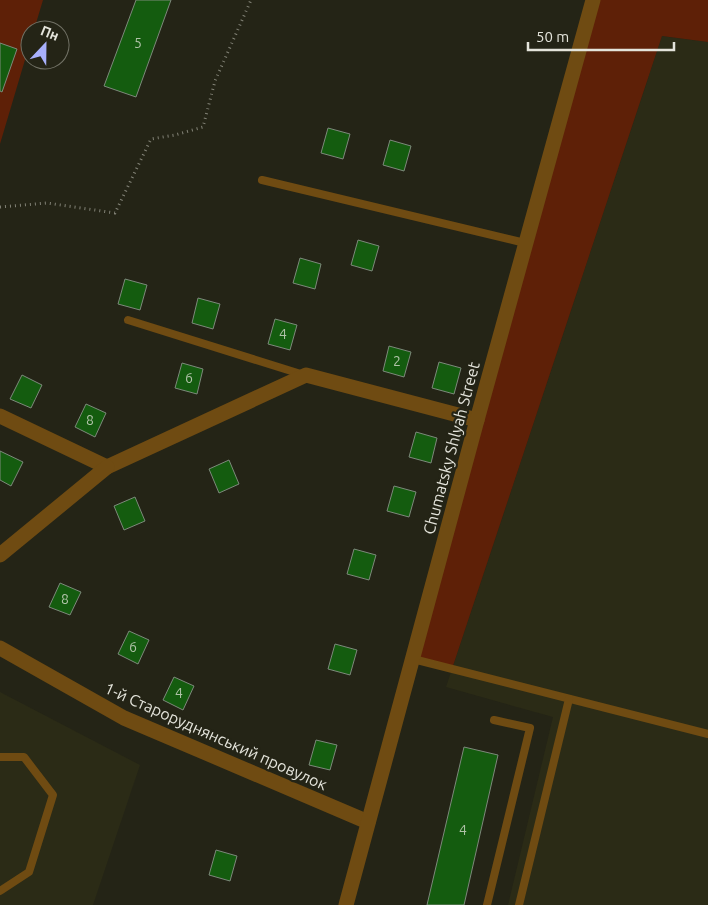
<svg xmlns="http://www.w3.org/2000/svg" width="708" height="905" font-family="Ubuntu,sans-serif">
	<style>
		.built { fill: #2b2b16 }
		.green { fill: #5e2007 }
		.building { fill: #145c0f; stroke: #7d897b }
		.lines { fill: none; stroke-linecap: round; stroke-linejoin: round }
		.path { stroke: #828276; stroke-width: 3; stroke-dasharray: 1 4; stroke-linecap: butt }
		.service { stroke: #6f4b12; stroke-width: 8 }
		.minor { stroke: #6f4b12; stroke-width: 15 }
		.tertiary { stroke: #6f4b12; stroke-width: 15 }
		.labels { text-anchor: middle; stroke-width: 4.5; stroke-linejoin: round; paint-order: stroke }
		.number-label { font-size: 14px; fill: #b0c2a8 }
		.street-label { font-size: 16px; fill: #e4e4db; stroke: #242416 }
	</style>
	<rect width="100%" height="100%" fill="#242416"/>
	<g class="built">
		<path d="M662,36L708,42V905H508L553,717L446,687Z"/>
		<path d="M0,692L140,765L93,905H0Z"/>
	</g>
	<g class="green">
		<path d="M0,0H43L34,30H30V43L0,144Z"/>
		<path d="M593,0H708V42L662,36L452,669L413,659Z"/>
	</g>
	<g class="building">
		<path d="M136,0H171L136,97L104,86Z"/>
		<path d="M0,43L17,49L2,92L0,91Z"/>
		<path d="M328,128L350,134L343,159L321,153Z"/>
		<path d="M390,140L411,146L404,171L383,165Z"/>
		<path d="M358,240L379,246L372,271L351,265Z"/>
		<path d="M300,258L321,264L315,289L293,283Z"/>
		<path d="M125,279L147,285L140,310L118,304Z"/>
		<path d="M198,298L220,304L213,329L192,323Z"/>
		<path d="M275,319L297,325L290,350L268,344Z"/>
		<path d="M389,346L411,352L404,377L383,371Z"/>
		<path d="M439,362L461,368L454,394L432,388Z"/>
		<path d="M182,363L203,369L197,394L175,388Z"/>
		<path d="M22,375L42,385L31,408L10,399Z"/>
		<path d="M86,404L106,413L95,437L75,427Z"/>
		<path d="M416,432L437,438L431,463L409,457Z"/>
		<path d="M0,451L23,462L11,486L0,480Z"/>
		<path d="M229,460L239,484L219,493L209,469Z"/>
		<path d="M394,486L416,492L409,517L387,511Z"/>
		<path d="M135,497L145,521L124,530L114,506Z"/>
		<path d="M354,549L376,555L369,580L347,574Z"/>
		<path d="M60,583L81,592L70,615L49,607Z"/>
		<path d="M129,631L149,640L138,664L118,654Z"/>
		<path d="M335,644L357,650L350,675L328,669Z"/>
		<path d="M174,677L194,686L183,710L163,700Z"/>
		<path d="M316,740L337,745L330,770L309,765Z"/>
		<path d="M464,747L498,755L464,905H427Z"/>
		<path d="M216,850L237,856L230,881L209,875Z"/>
	</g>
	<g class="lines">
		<path class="path" d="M0,207L47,203L115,213L151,139L175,135L203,127L215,81L251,0"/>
		<g class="service">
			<path d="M262,180L525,243"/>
			<path d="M128,320L304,375"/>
			<path d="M413,659L708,734"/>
			<path d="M0,757H24L53,795L29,872L0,891"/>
			<path d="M487,905L530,728L494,720"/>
			<path d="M519,905L569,699"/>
		</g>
		<g class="minor">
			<path d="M0,416L107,467L306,375L477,420"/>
			<path d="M0,555L107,467"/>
			<path d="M0,648L124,718L368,822"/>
		</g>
		<path class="tertiary" d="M346,905L477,420L593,0"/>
	</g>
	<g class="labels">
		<g class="number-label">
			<text x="138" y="48">5</text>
			<text x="283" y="339">4</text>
			<text x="397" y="366">2</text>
			<text x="189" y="383">6</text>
			<text x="90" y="425">8</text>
			<text x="65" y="604">8</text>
			<text x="133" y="652">6</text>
			<text x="179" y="698">4</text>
			<text x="463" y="835">4</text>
		</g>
		<g class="street-label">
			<text transform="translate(451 448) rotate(-75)" y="6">Chumatsky Shlyah Street</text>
			<text transform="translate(216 736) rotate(24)" y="6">1-й Староруднянський провулок</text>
		</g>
	</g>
	<g transform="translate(45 45) rotate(22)"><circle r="24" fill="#242416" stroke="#717165"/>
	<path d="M0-4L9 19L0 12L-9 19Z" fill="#a8b0fc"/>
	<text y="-8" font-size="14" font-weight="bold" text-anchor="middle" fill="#e4e4db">Пн</text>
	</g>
	<path d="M528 42v8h146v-8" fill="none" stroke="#e4e4db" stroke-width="2.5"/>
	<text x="536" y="42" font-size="15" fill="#e4e4db" stroke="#242416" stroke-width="4" paint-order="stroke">50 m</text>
</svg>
